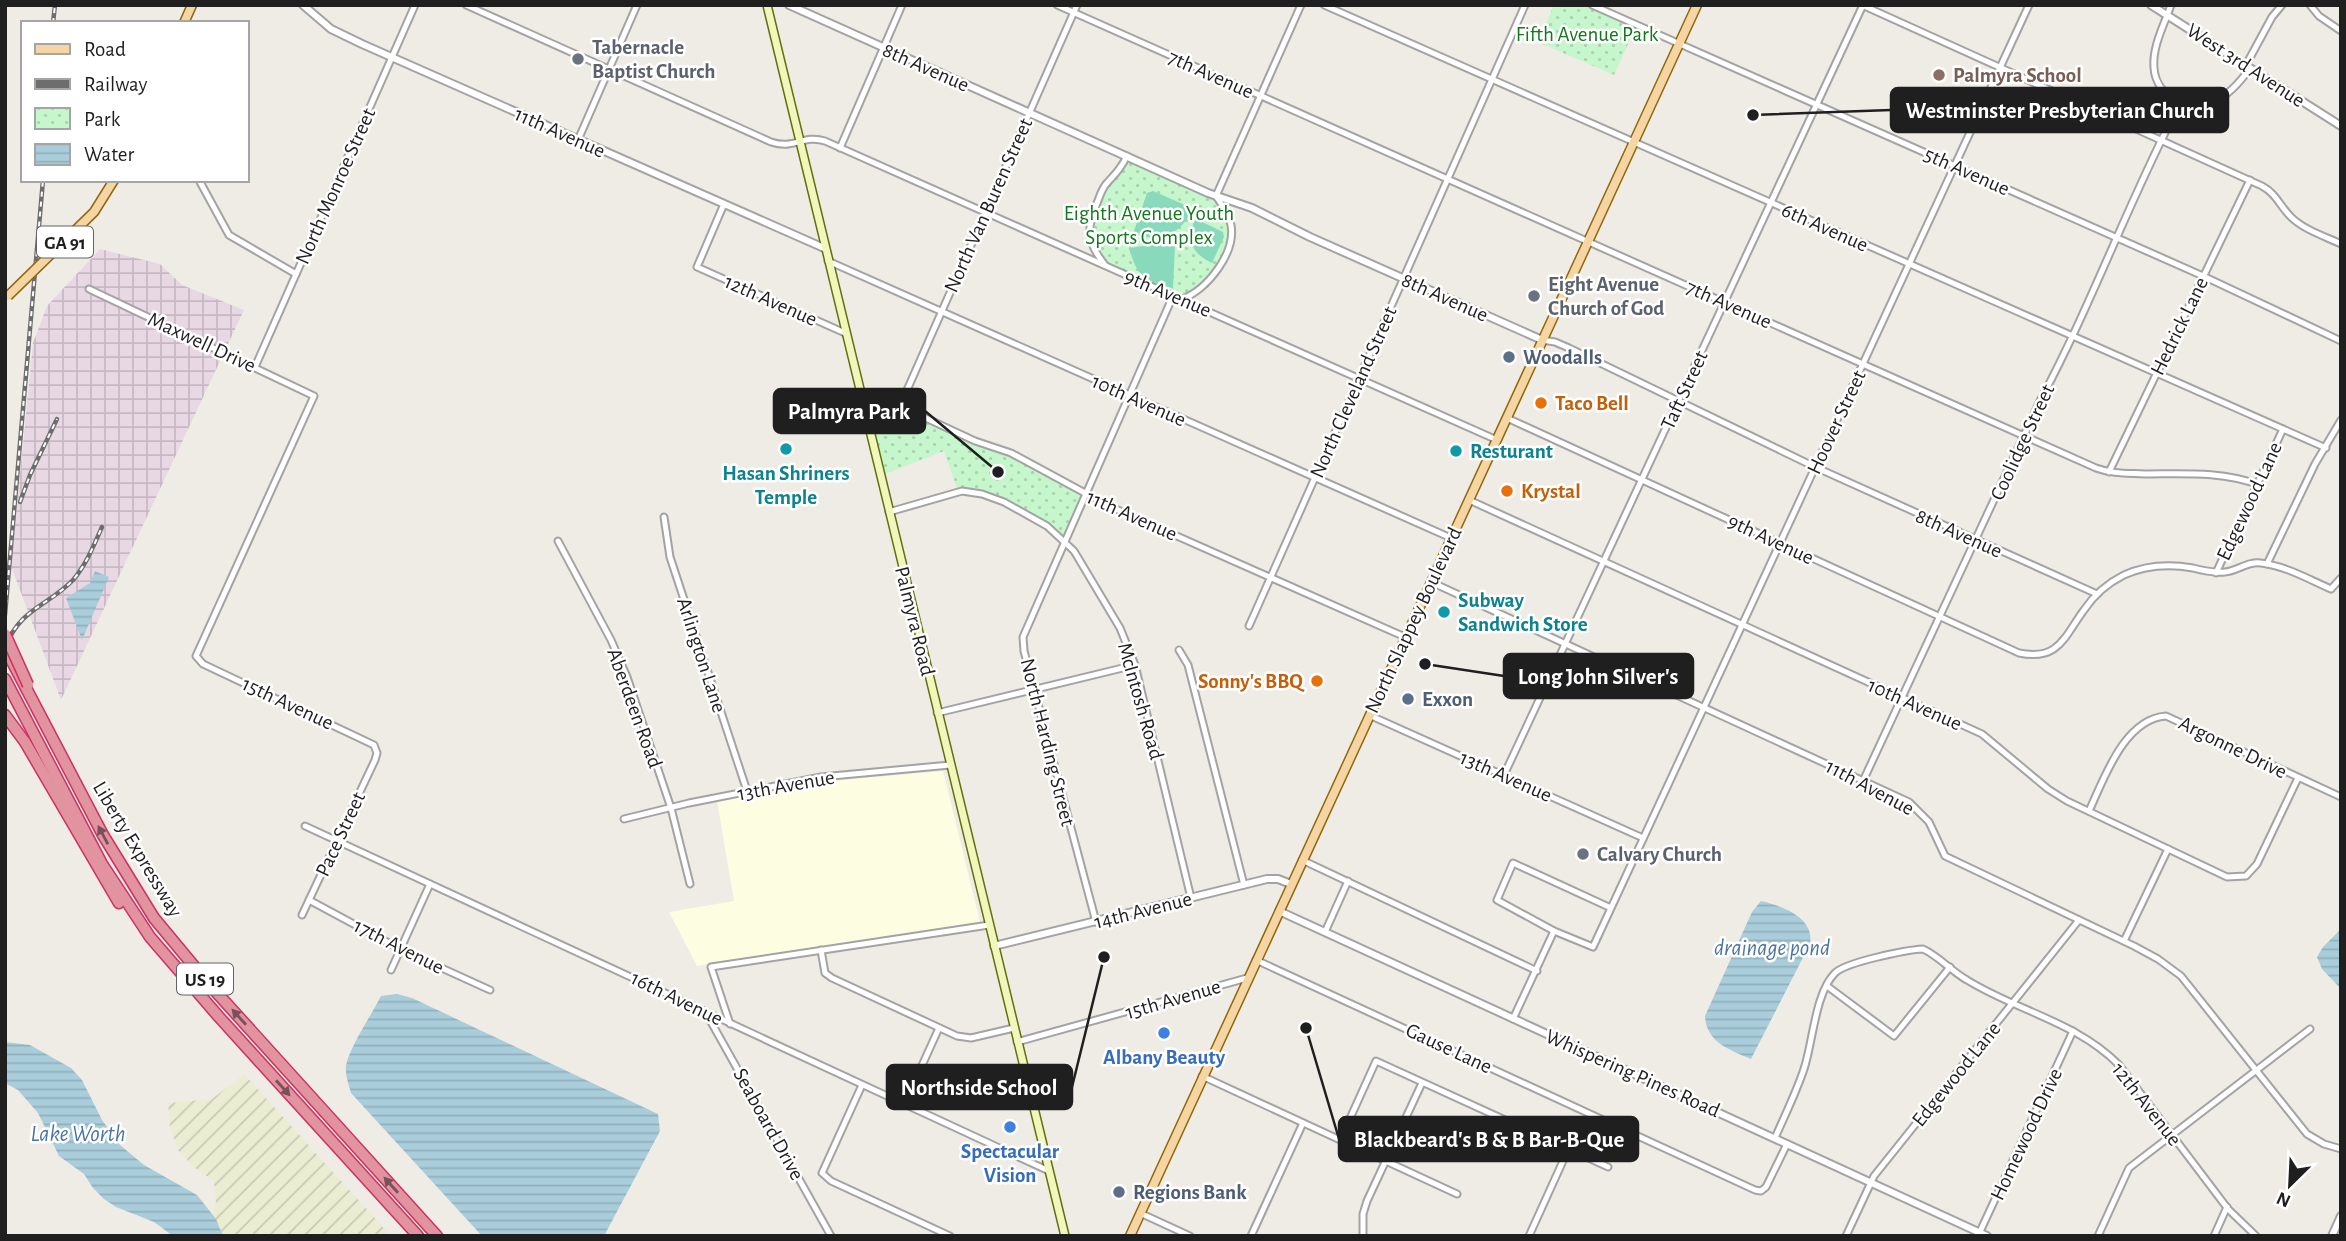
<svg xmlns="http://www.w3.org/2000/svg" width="2346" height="1241" font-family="'Alegreya Sans',sans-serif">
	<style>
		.industrial { fill: url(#industrial-grid) }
		.education { fill: #fcfde1 }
		.farmland { fill: url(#farmland-furrows) }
		.park { fill: url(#park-dots) }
		.pitch { fill: #89d9bd }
		.water { fill: url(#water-rules) }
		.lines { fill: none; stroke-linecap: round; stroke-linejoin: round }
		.minor-casing { stroke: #a3a3a3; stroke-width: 9 }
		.tertiary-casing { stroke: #a3a3a3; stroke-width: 10 }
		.secondary-casing { stroke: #62700c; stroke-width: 10 }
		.primary-casing { stroke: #90680a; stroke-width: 11 }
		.motorway-casing { stroke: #d03061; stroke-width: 13 }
		.minor { stroke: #fff; stroke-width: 5 }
		.tertiary { stroke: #fff; stroke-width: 6 }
		.secondary { stroke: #f1f6bd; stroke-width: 7 }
		.primary { stroke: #f6d5a4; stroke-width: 8 }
		.motorway { stroke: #e1939f; stroke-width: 10 }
		.rail-casing { stroke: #6d6d6d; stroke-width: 4.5 }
		.rail { stroke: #fff; stroke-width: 2; stroke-dasharray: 5; stroke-linecap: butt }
		.primary-bridge-casing { stroke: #90680a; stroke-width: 11; stroke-linecap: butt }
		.motorway-bridge-casing { stroke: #d03061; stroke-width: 13; stroke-linecap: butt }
		.primary-bridge { stroke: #f6d5a4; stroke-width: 8 }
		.motorway-bridge { stroke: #e1939f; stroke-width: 10 }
		.oneway { fill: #765359 }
		.worship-dot { fill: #6b7280; stroke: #fff; stroke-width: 2.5 }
		.education-dot { fill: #8d6e63; stroke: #fff; stroke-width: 2.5 }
		.service-dot { fill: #5c6f8a; stroke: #fff; stroke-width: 2.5 }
		.food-dot { fill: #e8710a; stroke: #fff; stroke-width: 2.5 }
		.culture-dot { fill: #0f9aa8; stroke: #fff; stroke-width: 2.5 }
		.shop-dot { fill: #3f7fe0; stroke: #fff; stroke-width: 2.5 }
		.labels { text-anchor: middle; stroke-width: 5; stroke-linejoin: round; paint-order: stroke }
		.shield { fill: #fff; stroke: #626262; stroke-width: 2 }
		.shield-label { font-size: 19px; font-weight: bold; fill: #1f1f1f }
		.park-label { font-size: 21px; fill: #13771e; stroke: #fff }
		.worship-label { font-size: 21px; font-weight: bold; fill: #5b616d; stroke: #fff; text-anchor: start }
		.street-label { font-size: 21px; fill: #1f1f1f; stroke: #fff }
		.education-label { font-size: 21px; font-weight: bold; fill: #785e54; stroke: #fff; text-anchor: start }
		.service-label { font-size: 21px; font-weight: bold; fill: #4e5e75; stroke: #fff; text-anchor: start }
		.food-label { font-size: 21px; font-weight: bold; fill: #c56008; stroke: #fff; text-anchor: start }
		.culture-label { font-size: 21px; font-weight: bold; fill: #0d838f; stroke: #fff; text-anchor: start }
		.shop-label { font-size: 21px; font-weight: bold; fill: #366cbe; stroke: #fff }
		.water-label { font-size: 23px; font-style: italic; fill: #4e75a1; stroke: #fff }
		.leader { fill: none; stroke: #1f1f1f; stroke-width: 2.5 }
		.callout-dot { fill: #1f1f1f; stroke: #fff; stroke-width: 2.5 }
		.callout { fill: #1f1f1f; stroke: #1f1f1f; stroke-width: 2.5 }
		.callout-label { font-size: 23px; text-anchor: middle; font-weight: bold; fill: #fff }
	</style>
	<defs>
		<pattern id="industrial-grid" width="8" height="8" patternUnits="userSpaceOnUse" patternTransform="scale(1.75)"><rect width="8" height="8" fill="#e8d8e4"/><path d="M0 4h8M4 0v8" fill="none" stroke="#c7b9c3"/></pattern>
		<pattern id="farmland-furrows" width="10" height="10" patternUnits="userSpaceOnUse" patternTransform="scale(1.75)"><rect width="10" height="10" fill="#eaedd2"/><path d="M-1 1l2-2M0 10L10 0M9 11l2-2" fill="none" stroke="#c8cbb4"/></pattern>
		<pattern id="park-dots" width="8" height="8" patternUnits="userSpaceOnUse" patternTransform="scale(1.75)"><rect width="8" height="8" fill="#c6f6cb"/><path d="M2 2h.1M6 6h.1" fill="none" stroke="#aad2ae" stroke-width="1.8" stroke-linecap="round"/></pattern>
		<pattern id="water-rules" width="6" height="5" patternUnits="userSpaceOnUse" patternTransform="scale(1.75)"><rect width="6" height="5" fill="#a9cdda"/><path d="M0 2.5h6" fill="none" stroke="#91b0bb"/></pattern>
	</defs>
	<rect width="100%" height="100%" fill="#efece6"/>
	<path class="industrial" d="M100,249L160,264L182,285L244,310L61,700L11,566L33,343L47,306Z"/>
	<path class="education" d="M943,771L980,922L697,966L669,912L734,901L717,801L818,782Z"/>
	<path class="farmland" d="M244,1074L391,1236H223L212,1214L216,1204L214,1181L194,1167L178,1150L170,1127L168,1103L212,1099Z"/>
	<g class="park">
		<path d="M1554,5H1590L1636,26L1614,75L1538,42Z"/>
		<path d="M1128,157L1216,196L1231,227L1227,252L1206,282L1181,299L1108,267L1097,254L1089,229L1105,186Z"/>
		<path d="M860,395L878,399L1011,454L1083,495L1065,539L1005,501L958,491L944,451L880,476Z"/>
	</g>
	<g class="pitch">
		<path d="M1153,191L1194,209C1178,235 1163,243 1133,234L1147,193Z"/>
		<path d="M1196,219L1223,232L1224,237L1212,263C1192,254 1184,238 1196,219Z"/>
		<path d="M1171,242L1175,246L1173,288C1144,282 1137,276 1129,248Z"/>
	</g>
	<g class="water">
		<path d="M95,571L109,577L82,640L66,598L90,583Z"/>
		<path d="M1761,901C1783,906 1815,918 1810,944L1751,1059C1730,1050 1706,1042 1705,1016L1752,912Z"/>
		<path d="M2341,929V989L2322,969L2317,957L2323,947Z"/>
		<path d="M397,994L412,998L658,1114L660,1131L604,1236H482L351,1093C349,1085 345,1075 346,1066C349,1048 372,1014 381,996Z"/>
		<path d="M5,1042L30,1045L71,1068L82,1080L102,1120L120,1145L144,1165L197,1195L216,1219L223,1236H173L154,1222L116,1207L104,1199L93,1188L84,1174L59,1156L38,1113L18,1090L5,1083Z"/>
	</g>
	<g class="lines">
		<defs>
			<g id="minor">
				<path d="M466,5L771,142C795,150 803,134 825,141L1497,440"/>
				<path d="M1057,5L2096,468C2112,474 2128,473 2145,474C2183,474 2222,471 2259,485"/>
				<path d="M1324,5L2326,448"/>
				<path d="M1592,5L2203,276L2341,341"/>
				<path d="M1862,5L2262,186C2277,194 2280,207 2292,218C2305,230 2324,236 2341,244"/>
				<path d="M2171,5C2164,25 2152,47 2154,68C2156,97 2189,113 2215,101C2230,94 2241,81 2250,68"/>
				<path d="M2310,5L2319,16L2341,31"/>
				<path d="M2246,65L2272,17L2282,5"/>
				<path d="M578,140L637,5"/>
				<path d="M840,148L902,5"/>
				<path d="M199,180L229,235L296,274"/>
				<path d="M724,204L697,267L845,333"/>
				<path d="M828,261L1451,538"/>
				<path d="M1105,265C1086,241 1086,230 1097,203C1100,196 1102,188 1107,183C1116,173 1121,168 1127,156"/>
				<path d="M89,289L314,396L196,656L203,664L374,745L377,753L375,760L302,915"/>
				<path d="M1182,299C1207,290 1236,253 1231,225C1229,214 1222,205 1216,196L1301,5"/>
				<path d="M1542,340L1555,342L1569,348L1815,467L2097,594"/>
				<path d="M255,367L415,5"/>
				<path d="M860,394L900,406L975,441L1011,453L1109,506L1405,637"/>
				<path d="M900,406L1077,5"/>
				<path d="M1507,418L2019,653C2059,661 2064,637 2084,610C2094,595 2108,583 2124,575C2146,565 2170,564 2193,568C2204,571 2213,573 2225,572C2237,571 2248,561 2261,563C2286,566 2308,579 2331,589L2341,578"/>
				<path d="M2109,472L2250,180"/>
				<path d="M1469,500L1982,734L2048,789L2067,801L2227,877L2246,876L2257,864L2298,778"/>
				<path d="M889,512L962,491L982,494L1004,502L1047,526L1074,551L1120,628L1135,665L1191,898"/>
				<path d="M664,517L670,557L747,791"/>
				<path d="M558,541L611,640L627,677L671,808L690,884"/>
				<path d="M2267,564L2315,464L2341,420"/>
				<path d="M2216,573L2283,429"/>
				<path d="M1431,582L1909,802L1929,822L1945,856L2134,946L2158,959L2181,976L2307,1134L2324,1144L2341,1149"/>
				<path d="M1249,626L1525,5"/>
				<path d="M1179,650L1188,665L1244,885"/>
				<path d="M937,713L1135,665"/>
				<path d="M1369,715L1643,838"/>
				<path d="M1504,775L1863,5"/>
				<path d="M1863,781L2040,401C2092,304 2129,200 2180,103"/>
				<path d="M2089,811C2104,779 2124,719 2166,716L2341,797"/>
				<path d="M624,819L689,803L821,777L950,765"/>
				<path d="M305,826L1049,1171"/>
				<path d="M1302,860L1537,971"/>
				<path d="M309,900L400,949L490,990"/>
				<path d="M1611,908L1513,863L1497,900L1554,931L1593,947L2029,5"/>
				<path d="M1096,922L1024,651L1023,637L1173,296"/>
				<path d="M1325,932L1348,881"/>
				<path d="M2124,941L2168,849"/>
				<path d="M821,950L825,973L832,978L957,1036L971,1038L1014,1028"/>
				<path d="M1256,960L1755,1190L1761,1191L1766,1187L1787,1144"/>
				<path d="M391,970L430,884"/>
				<path d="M1827,986L1894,1036L1950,967"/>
				<path d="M706,1013L831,1236"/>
				<path d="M1513,1019L1554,931"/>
				<path d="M730,1024L711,967L989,925"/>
				<path d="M1017,1042L1247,978"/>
				<path d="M1202,1076L1457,1194"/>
				<path d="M862,1085L822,1173L831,1181L950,1236"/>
				<path d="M904,1105L939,1028"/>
				<path d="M1347,1125L1376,1061L1608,1167"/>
				<path d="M1775,1138C1785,1115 1796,1093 1804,1069C1813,1042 1815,993 1835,973C1846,962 1906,950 1923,949C1940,957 1951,971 1967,980C2017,1011 2077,1022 2119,1065L2228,1209L2256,1236"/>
				<path d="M1140,1213L1190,1236"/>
				<path d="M1251,1236L1303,1123"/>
				<path d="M1363,1236V1214L1367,1201L1422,1083"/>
				<path d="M1529,1236L1568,1150"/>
				<path d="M1846,1236L1874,1176L2079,920"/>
				<path d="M1978,1236L2073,1031"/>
				<path d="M2098,1236L2129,1168L2310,1029"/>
				<path d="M2214,1236L2227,1207"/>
			</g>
			<g id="tertiary">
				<path d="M303,5L331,29L362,44L824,248"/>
				<path d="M789,5L1208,193L1252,208L1310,237L1542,340"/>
				<path d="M2151,5L2341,126"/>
				<path d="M1279,911L1987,1236"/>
				<path d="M994,946L1267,879H1278L1291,884"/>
				<path d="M2332,1236L2341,1216"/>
			</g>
			<path id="secondary" d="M767,5L1065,1236"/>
			<g id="primary">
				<path d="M184,23L192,5"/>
				<path d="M1130,1236L1697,5"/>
			</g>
			<g id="motorway">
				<path d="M5,648L103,835L154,918L208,983L437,1236"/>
				<path d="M5,679L102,864L150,937L219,1017L418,1236"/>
				<path d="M5,715L25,742L119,903"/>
			</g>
		</defs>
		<use href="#minor" class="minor-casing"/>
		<use href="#tertiary" class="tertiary-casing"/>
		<use href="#secondary" class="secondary-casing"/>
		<use href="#primary" class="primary-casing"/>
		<use href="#motorway" class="motorway-casing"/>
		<use href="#minor" class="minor"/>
		<use href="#tertiary" class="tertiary"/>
		<use href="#secondary" class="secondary"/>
		<use href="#primary" class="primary"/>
		<use href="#motorway" class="motorway"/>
		<defs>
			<g id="rail">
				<path d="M53,23L55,5"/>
				<path d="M20,502L30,475L57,419"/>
				<path d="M5,615L43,180"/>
				<path d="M5,648C20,608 48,606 73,580C86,565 94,545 102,527"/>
			</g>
		</defs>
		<use href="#rail" class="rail-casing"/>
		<use href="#rail" class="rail"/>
		<defs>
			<path id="primary-bridge" d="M8,296L94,212L114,180"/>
			<path id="motorway-bridge" d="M5,634L28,685"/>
		</defs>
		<use href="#primary-bridge" class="primary-bridge-casing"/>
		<use href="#motorway-bridge" class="motorway-bridge-casing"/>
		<use href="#primary-bridge" class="primary-bridge"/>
		<use href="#motorway-bridge" class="motorway-bridge"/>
	</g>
	<defs><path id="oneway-solid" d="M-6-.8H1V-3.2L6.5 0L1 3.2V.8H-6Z" transform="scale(1.75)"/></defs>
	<g class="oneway">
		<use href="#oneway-solid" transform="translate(103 835) rotate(-118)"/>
		<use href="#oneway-solid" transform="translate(239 1017) rotate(-132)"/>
		<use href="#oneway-solid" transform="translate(283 1088) rotate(48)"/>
		<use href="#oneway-solid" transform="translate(391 1185) rotate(-132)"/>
	</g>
	<g class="worship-dot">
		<circle cx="578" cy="59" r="7"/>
		<circle cx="1534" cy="296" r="7"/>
		<circle cx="1583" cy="854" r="7"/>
	</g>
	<circle class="education-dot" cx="1939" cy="75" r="7"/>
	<g class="service-dot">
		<circle cx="1509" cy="357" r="7"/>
		<circle cx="1408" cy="699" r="7"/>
		<circle cx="1119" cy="1192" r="7"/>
	</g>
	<g class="food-dot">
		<circle cx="1541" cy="403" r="7"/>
		<circle cx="1507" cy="491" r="7"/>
		<circle cx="1317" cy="681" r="7"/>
	</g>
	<g class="culture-dot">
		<circle cx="786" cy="449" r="7"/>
		<circle cx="1456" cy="451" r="7"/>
		<circle cx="1444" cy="612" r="7"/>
	</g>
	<g class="shop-dot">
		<circle cx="1164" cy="1033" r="7"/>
		<circle cx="1010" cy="1127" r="7"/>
	</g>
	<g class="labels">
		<g class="shield">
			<rect x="37" y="226.5" width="56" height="31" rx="5"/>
			<rect x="177" y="963.5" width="56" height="31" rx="5"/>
		</g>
		<g class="shield-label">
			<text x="65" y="249">GA 91</text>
			<text x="205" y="986">US 19</text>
		</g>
		<g class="park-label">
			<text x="1587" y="41">Fifth Avenue Park</text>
			<text x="1149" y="220">Eighth Avenue Youth<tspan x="1149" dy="24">Sports Complex</tspan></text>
		</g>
		<g class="worship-label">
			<text x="592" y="54">Tabernacle<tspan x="592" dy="24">Baptist Church</tspan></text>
			<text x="1548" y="291">Eight Avenue<tspan x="1548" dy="24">Church of God</tspan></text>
			<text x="1597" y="861">Calvary Church</text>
		</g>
		<g class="street-label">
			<text transform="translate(2246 65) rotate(33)" y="7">West 3rd Avenue</text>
			<text transform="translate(926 67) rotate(24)" y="7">8th Avenue</text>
			<text transform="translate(1211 74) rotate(24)" y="7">7th Avenue</text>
			<text transform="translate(560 132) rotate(24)" y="7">11th Avenue</text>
			<text transform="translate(1967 171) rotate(24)" y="7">5th Avenue</text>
			<text transform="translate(335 186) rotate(-66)" y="7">North Monroe Street</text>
			<text transform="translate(988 205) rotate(-66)" y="7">North Van Buren Street</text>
			<text transform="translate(1825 227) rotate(24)" y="7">6th Avenue</text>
			<text transform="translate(1168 293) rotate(23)" y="7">9th Avenue</text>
			<text transform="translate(1445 297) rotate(24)" y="7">8th Avenue</text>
			<text transform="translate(771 300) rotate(24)" y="7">12th Avenue</text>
			<text transform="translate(1729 304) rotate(24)" y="7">7th Avenue</text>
			<text transform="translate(2179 326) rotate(-64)" y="7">Hedrick Lane</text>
			<text transform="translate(202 342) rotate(25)" y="7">Maxwell Drive</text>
			<text transform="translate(1684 390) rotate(-65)" y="7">Taft Street</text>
			<text transform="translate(1353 392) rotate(-66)" y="7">North Cleveland Street</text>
			<text transform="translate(1139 400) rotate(24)" y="7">10th Avenue</text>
			<text transform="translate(1836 422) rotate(-65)" y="7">Hoover Street</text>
			<text transform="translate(2022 442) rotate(-65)" y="7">Coolidge Street</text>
			<text transform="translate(2249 501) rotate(-65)" y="7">Edgewood Lane</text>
			<text transform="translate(1132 515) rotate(24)" y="7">11th Avenue</text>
			<text transform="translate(1959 533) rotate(24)" y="7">8th Avenue</text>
			<text transform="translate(1771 539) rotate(25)" y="7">9th Avenue</text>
			<text transform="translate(1413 620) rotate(-65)" y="7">North Slappey Boulevard</text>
			<text transform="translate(915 621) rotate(76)" y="7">Palmyra Road</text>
			<text transform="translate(702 655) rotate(72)" y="7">Arlington Lane</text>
			<text transform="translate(1141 701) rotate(74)" y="7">McIntosh Road</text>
			<text transform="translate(288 703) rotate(25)" y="7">15th Avenue</text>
			<text transform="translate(1915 704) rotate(24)" y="7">10th Avenue</text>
			<text transform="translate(635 708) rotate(70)" y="7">Aberdeen Road</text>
			<text transform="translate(1048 742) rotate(76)" y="7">North Harding Street</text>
			<text transform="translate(2233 747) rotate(26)" y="7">Argonne Drive</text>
			<text transform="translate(1506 776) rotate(24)" y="7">13th Avenue</text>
			<text transform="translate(786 785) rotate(-10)" y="7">13th Avenue</text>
			<text transform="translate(1870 787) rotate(28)" y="7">11th Avenue</text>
			<text transform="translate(340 834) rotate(-65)" y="7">Pace Street</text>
			<text transform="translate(138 849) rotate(59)" y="7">Liberty Expressway</text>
			<text transform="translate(1143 910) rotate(-14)" y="7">14th Avenue</text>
			<text transform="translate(399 946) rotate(27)" y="7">17th Avenue</text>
			<text transform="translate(677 998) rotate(26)" y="7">16th Avenue</text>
			<text transform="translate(1173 999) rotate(-16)" y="7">15th Avenue</text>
			<text transform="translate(1449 1048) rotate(25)" y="7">Gause Lane</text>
			<text transform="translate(1633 1073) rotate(24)" y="7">Whispering Pines Road</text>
			<text transform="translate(1956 1074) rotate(-51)" y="7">Edgewood Lane</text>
			<text transform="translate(2147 1104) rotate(52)" y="7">12th Avenue</text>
			<text transform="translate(769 1124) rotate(61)" y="7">Seaboard Drive</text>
			<text transform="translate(2026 1134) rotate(-65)" y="7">Homewood Drive</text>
		</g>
		<g class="education-label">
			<text x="1953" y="82">Palmyra School</text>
		</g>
		<g class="service-label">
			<text x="1523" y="364">Woodalls</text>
			<text x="1422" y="706">Exxon</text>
			<text x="1133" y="1199">Regions Bank</text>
		</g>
		<g class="food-label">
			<text x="1555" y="410">Taco Bell</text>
			<text x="1521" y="498">Krystal</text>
			<text x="1303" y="688" text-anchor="end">Sonny's BBQ</text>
		</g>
		<g class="culture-label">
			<text x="1470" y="458">Resturant</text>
			<text x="786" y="480" text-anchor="middle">Hasan Shriners<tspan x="786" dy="24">Temple</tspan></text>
			<text x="1458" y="607">Subway<tspan x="1458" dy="24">Sandwich Store</tspan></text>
		</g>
		<g class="shop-label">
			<text x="1164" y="1064">Albany Beauty</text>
			<text x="1010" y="1158">Spectacular<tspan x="1010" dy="24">Vision</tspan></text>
		</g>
		<g class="water-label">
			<text x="1772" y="955">drainage pond</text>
			<text x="78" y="1141">Lake Worth</text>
		</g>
	</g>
	<path class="leader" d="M1753 115L1891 110M998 472L925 411M1425 664L1504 676M1104 957L1072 1087M1306 1028L1339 1139"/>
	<g class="callout-dot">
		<circle cx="1753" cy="115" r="7"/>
		<circle cx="998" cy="472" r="7"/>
		<circle cx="1425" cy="664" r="7"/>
		<circle cx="1104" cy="957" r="7"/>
		<circle cx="1306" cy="1028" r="7"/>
	</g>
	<g class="callout">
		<rect x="1891" y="88" width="337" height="44" rx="7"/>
		<rect x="774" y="389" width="151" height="44" rx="7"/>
		<rect x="1504" y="654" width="189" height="44" rx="7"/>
		<rect x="887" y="1065" width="185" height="44" rx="7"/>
		<rect x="1339" y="1117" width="299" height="44" rx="7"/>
	</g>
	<g class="callout-label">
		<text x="2060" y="118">Westminster Presbyterian Church</text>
		<text x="849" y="419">Palmyra Park</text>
		<text x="1598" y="684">Long John Silver's</text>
		<text x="979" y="1095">Northside School</text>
		<text x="1489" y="1147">Blackbeard's B &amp; B Bar-B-Que</text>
	</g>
	<rect width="2346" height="1241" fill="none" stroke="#1f1f1f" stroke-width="14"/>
	<rect x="21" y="21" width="228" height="161" fill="#ffffff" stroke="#a5a5a5" stroke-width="2"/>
	<rect x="35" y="44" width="35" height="10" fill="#f6d5a4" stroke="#a5a5a5" stroke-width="2"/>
	<text x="84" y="56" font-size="21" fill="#1f1f1f">Road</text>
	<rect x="35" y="79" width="35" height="10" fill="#6d6d6d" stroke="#a5a5a5" stroke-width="2"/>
	<text x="84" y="91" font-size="21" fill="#1f1f1f">Railway</text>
	<rect x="35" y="108" width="35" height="21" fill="url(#park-dots)" stroke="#a5a5a5" stroke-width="2"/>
	<text x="84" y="126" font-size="21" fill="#1f1f1f">Park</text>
	<rect x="35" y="144" width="35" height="21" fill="url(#water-rules)" stroke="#a5a5a5" stroke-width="2"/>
	<text x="84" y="161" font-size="21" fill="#1f1f1f">Water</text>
	<g transform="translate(2290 1185) rotate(204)" stroke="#ffffff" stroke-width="5" paint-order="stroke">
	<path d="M0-5L12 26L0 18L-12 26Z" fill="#1f1f1f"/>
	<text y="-10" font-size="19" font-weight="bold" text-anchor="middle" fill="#1f1f1f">N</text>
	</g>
</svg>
